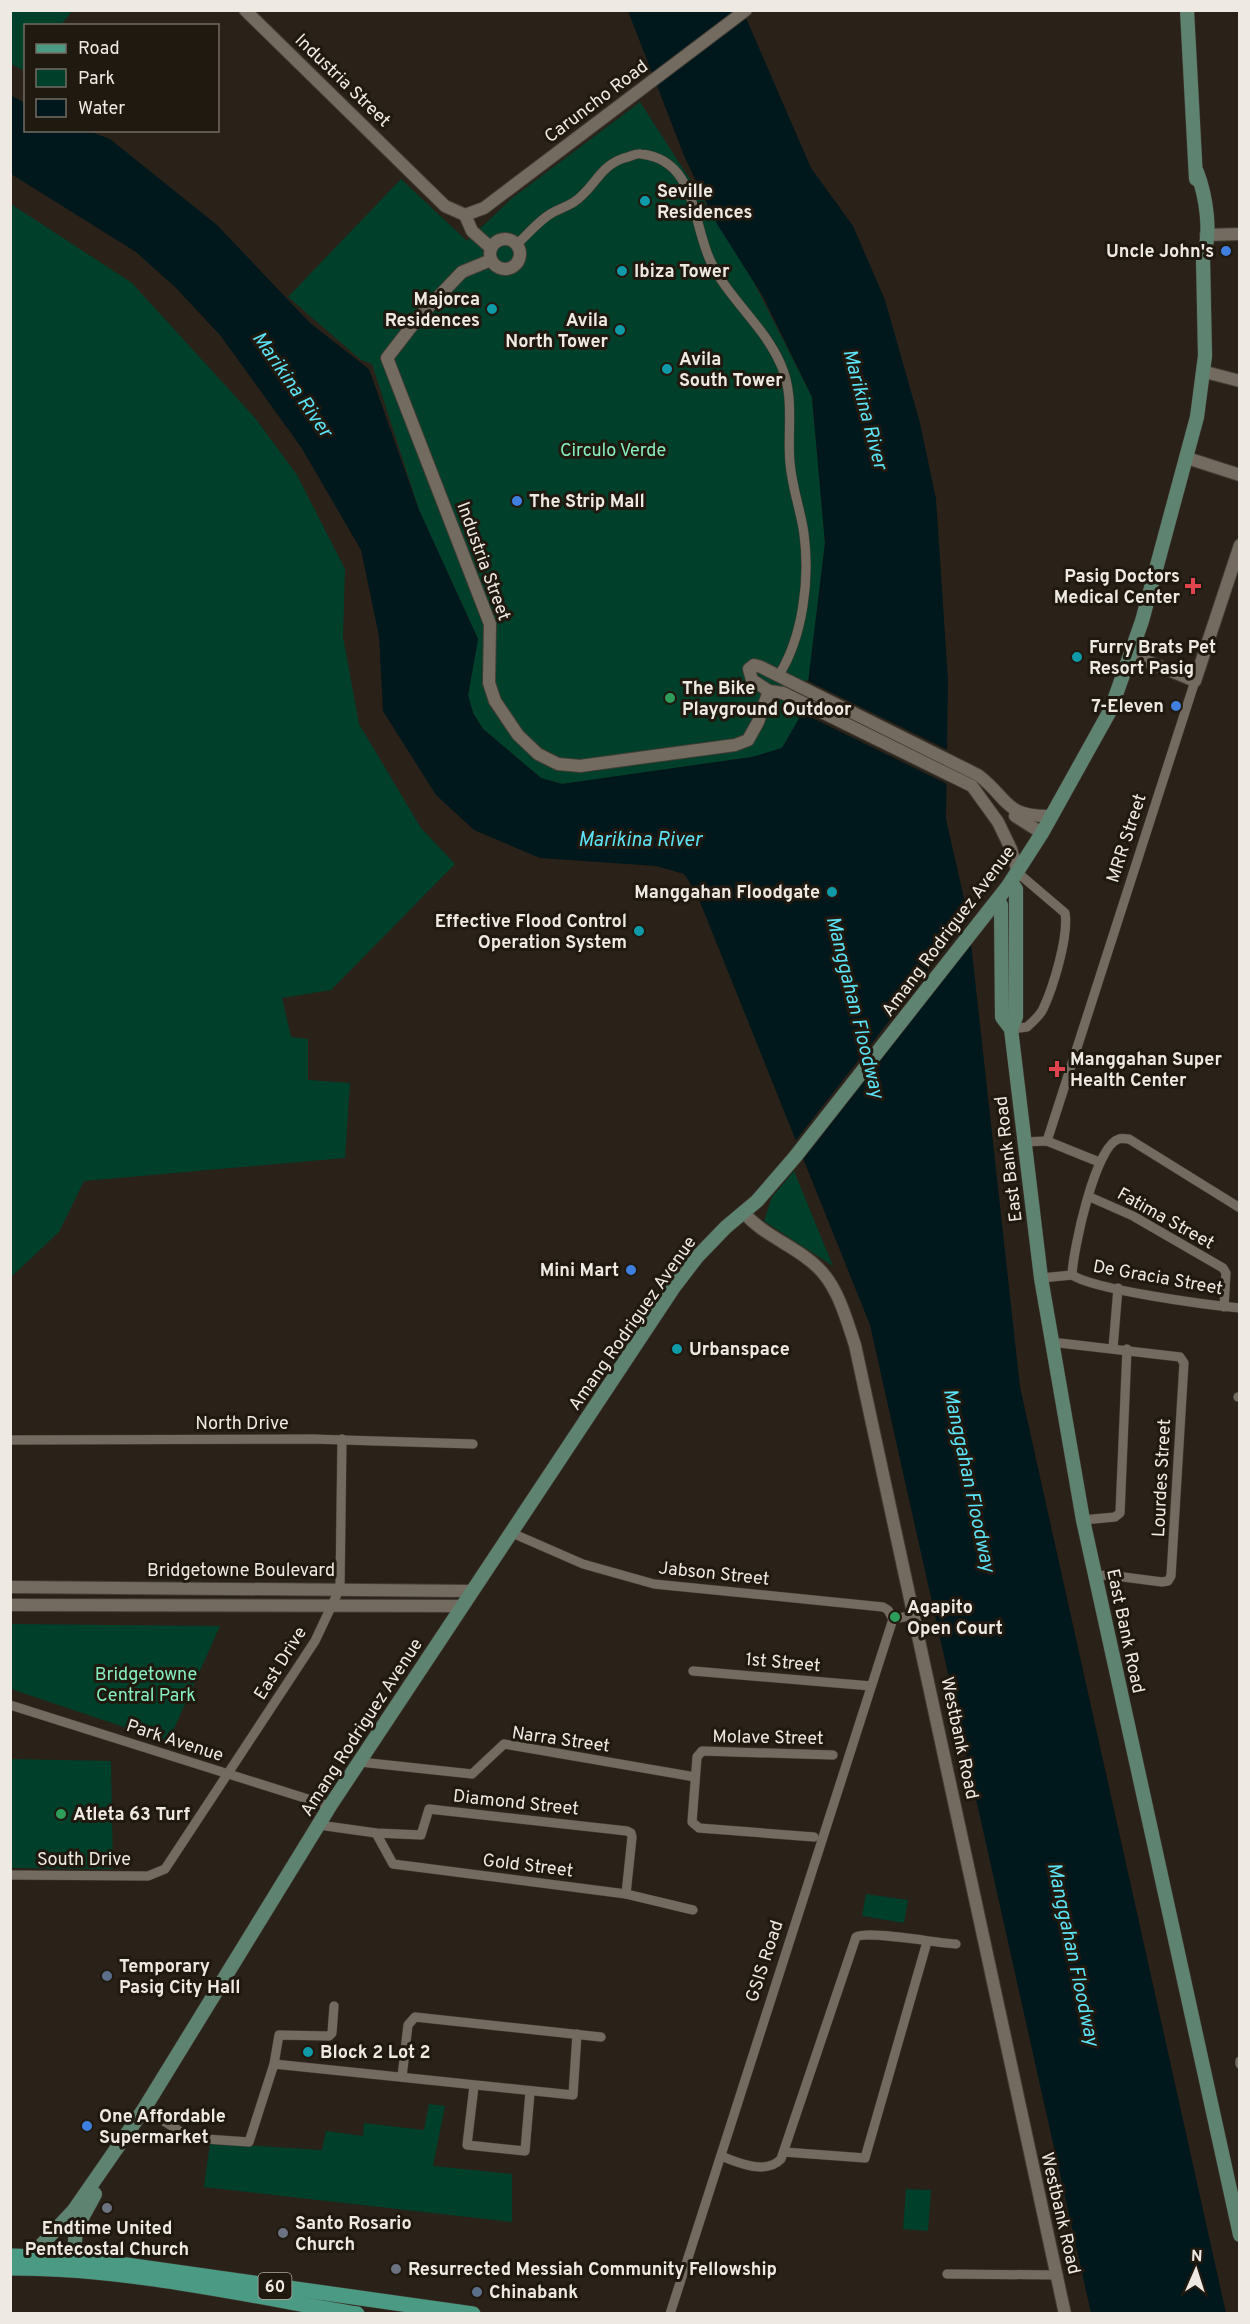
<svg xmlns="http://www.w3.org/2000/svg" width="1250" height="2324" font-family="Overpass,sans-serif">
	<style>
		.green { fill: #003f2a }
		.water { fill: #00171b }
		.pier { fill: #2a2219 }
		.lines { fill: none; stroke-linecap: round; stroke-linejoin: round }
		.minor-casing { stroke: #423d35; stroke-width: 10 }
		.tertiary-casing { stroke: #423d35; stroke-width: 14 }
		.secondary-casing { stroke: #423d35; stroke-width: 15 }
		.primary-casing { stroke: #423d35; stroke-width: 16 }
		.minor { stroke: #746b60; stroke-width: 9 }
		.tertiary { stroke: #746b60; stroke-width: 12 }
		.secondary { stroke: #5f8371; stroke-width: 14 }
		.primary { stroke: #4b9a83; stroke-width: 15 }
		.culture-dot { fill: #0f9aa8; stroke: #20190f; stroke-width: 2 }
		.shop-dot { fill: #3f7fe0; stroke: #20190f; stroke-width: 2 }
		.health-dot { fill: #e0444e; stroke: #20190f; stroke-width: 2 }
		.leisure-dot { fill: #2e9e5b; stroke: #20190f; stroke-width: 2 }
		.service-dot { fill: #5c6f8a; stroke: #20190f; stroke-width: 2 }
		.worship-dot { fill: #6b7280; stroke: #20190f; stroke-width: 2 }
		.labels { text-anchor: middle; stroke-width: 6; stroke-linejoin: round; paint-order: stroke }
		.shield { fill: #20190f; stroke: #b0aba3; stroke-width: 1.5 }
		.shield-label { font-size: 16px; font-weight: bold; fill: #eee9e3 }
		.street-label { font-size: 18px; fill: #eee9e3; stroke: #20190f }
		.poi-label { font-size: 18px; font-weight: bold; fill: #eee9e3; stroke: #20190f; text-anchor: start }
		.park-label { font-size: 18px; fill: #87eebf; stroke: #20190f }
		.water-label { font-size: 20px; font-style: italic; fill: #5be2f5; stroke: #20190f }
	</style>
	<rect width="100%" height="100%" fill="#2a2219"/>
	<g class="green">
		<path d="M11,10L72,11L61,25L26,26L25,71L11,64Z"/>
		<path d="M640,102L744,263L812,397L825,543L805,709L782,748L752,757L562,784L541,778L483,729L473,713L468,695L478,639L419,510L372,364L361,360L288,297L401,179L467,241L512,198Z"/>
		<path d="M11,204L132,283L256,419L297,475L345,569L343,637L359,724L421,828L455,864L331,990L282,998L291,1037L308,1039V1080L350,1083L345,1158L84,1181L59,1232L11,1277Z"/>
		<path d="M794,1171L833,1266L764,1221L772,1197Z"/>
		<path d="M11,1624L220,1626L168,1742L11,1689Z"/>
		<path d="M11,1759L111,1761L113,1869L11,1868Z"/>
		<path d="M866,1894L908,1900L904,1923L862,1916Z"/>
		<path d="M429,2104L445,2106L433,2166L512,2174V2222L204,2187L210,2143L322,2150L326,2131L363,2136L364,2123L424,2130Z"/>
		<path d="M906,2189L931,2190L928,2231L903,2229Z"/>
	</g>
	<path class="water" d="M628,11H743L811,168L853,226L885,300L920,423L936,499L948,680L946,819L968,916L1020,1387L1226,2313H1091L870,1325L696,892L684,874L656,866L540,858L474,830L436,795L383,711L379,636L361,550L301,447L220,335L175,287L136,252L11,174L10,95L25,103L26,130L89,131L110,139L217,225L310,323L369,369L419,510L478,639L468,695L473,713L483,729L541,778L562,784L752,757L782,748L805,708L825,543L812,397L762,295L717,224L685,158Z"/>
	<g class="pier">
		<path d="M806,680L950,751L949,785L800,712Z"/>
		<path d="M971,916L974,941L801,1162L793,1144Z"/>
	</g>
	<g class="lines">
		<defs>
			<g id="minor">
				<path d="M516,245C526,236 535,225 546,217C554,210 565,208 574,202C594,189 599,166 624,158C630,157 635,153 641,154C696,160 692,221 710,260C728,299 764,325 781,365C795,396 787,430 790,463C792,488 801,511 804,534C810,580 803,636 779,675"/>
				<path d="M1011,1029L1027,1027C1032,1022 1040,1016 1043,1009C1053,988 1069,936 1065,913L1018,873"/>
				<path d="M1047,1141L1195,681"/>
				<path d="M1023,1142L1047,1141L1099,1162"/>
				<path d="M1090,1197L1133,1216L1223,1268L1226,1273L1224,1307"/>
				<path d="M1072,1275C1073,1251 1095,1145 1119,1139C1121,1138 1126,1139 1129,1139L1240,1208"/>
				<path d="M1072,1275C1095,1290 1207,1305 1240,1308"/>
				<path d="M1041,1278L1072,1275"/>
				<path d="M1051,1342L1180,1357L1184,1363L1171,1576L1168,1581L1162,1582L1108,1575L1095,1576"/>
				<path d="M1113,1348L1118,1288"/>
				<path d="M1238,1397H1240"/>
				<path d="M10,1440L312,1439L473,1444"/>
				<path d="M1083,1520L1115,1517L1120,1513L1127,1349"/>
				<path d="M512,1533L583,1564L654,1584L883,1607L888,1610L893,1619"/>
				<path d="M893,1619L915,1615"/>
				<path d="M693,1671L871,1686"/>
				<path d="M10,1705L330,1806"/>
				<path d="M360,1762L472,1774L504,1744L695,1777"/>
				<path d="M319,1825L376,1833L421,1835L429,1809L627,1831L631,1833L632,1837L626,1894"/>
				<path d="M376,1833L393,1864L626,1894L693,1910"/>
				<path d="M814,1837L699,1828L692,1822L697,1757L702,1751L833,1755"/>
				<path d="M10,1875L148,1876L165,1869L315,1641L340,1588L342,1439"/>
				<path d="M1240,2061V2064"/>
				<path d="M274,2064L573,2095L577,2034"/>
				<path d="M402,2077L408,2025L415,2017L601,2037"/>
				<path d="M474,2086L467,2145L525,2151L530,2092"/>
				<path d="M144,2109L191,2138L249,2142L274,2064L279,2035L329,2036L332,2033L334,2006"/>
				<path d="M784,2152L865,2158L927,1942"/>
				<path d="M721,2156C738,2163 766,2175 781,2159L856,1937C867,1930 936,1943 956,1944"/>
				<path d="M947,2274L1058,2275"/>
				<path d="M670,2314L893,1619"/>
			</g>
			<g id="tertiary">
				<path d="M245,10L445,206L465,215L484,208L746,10"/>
				<path d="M465,215L472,231L491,248"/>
				<path d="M1206,235L1240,234"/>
				<circle cx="505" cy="254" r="15"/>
				<path d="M491,260L462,272L418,318L387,358L490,624L489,683L495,701L518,735L538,754L558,764L580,766L735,745L748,740L758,722L769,691"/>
				<path d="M1205,372L1240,381"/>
				<path d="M1187,458L1240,475"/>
				<path d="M1132,655L1195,681L1240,545"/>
				<path d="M1015,816L1042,833"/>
				<path d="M1018,873L1011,849L998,822L972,786L783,693L769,691L752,680L749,669L754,665L761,667L978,775C1009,798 1003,817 1051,816"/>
				<path d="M744,1213C766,1238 801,1248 822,1272C839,1291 847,1321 855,1345L1065,2314"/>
				<path d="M10,1587L472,1591"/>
				<path d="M10,1605L461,1606"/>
			</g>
			<g id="secondary">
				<path d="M1187,10L1196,179"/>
				<path d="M998,900L1001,905L1002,1017L1011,1029L1041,1278L1083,1520L1240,2235"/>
				<path d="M1011,1029L1016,1017V889L1011,882"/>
				<path d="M32,2255L74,2210L144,2109L330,1806L674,1287L697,1257L726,1227L757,1201L795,1157L1008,886L1042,833L1111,709L1142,621L1197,417L1205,356L1203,257C1212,233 1206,196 1197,172"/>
				<path d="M77,2258C69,2232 84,2216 95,2194"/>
			</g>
			<g id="primary">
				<path d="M10,2256L77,2258L473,2314"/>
				<path d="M10,2268C123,2267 246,2295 357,2314"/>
			</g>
		</defs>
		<use href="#minor" class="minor-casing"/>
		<use href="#tertiary" class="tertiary-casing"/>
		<use href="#secondary" class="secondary-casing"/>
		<use href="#primary" class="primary-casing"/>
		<use href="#minor" class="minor"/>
		<use href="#tertiary" class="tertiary"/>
		<use href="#secondary" class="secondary"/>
		<use href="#primary" class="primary"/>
	</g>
	<g class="culture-dot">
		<circle cx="645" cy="201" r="6"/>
		<circle cx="622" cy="271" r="6"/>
		<circle cx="492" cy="309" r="6"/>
		<circle cx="620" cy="330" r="6"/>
		<circle cx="667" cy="369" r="6"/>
		<circle cx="1077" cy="657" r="6"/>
		<circle cx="832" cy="892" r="6"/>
		<circle cx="639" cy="931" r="6"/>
		<circle cx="677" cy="1349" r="6"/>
		<circle cx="308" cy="2052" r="6"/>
	</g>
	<g class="shop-dot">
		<circle cx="1226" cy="251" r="6"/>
		<circle cx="517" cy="501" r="6"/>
		<circle cx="1176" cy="706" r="6"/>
		<circle cx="631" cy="1270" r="6"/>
		<circle cx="87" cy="2126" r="6"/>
	</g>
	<g class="health-dot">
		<path d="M1190 577h6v6h6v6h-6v6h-6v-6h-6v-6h6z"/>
		<path d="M1054 1060h6v6h6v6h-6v6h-6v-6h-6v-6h6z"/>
	</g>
	<g class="leisure-dot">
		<circle cx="670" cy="698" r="6"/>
		<circle cx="895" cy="1617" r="6"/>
		<circle cx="61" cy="1814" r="6"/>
	</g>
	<g class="service-dot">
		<circle cx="107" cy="1976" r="6"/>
		<circle cx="477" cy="2292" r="6"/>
	</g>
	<g class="worship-dot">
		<circle cx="107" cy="2208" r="6"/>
		<circle cx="283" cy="2233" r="6"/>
		<circle cx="396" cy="2269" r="6"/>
	</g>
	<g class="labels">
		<rect class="shield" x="258.5" y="2273" width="33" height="26" rx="4.5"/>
		<g class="shield-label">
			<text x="275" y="2292">60</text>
		</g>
		<g class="street-label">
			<text transform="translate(343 80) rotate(44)" y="6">Industria Street</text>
			<text transform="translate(596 101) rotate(-37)" y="6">Caruncho Road</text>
			<text transform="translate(484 561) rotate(70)" y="6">Industria Street</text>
			<text transform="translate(1126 838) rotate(-72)" y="6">MRR Street</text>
			<text transform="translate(948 931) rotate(-53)" y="6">Amang Rodriguez Avenue</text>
			<text transform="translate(1008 1159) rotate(-97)" y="6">East Bank Road</text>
			<text transform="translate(1166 1218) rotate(29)" y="6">Fatima Street</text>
			<text transform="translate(1158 1277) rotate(10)" y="6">De Gracia Street</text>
			<text transform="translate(632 1323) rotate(-55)" y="6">Amang Rodriguez Avenue</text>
			<text x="242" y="1429">North Drive</text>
			<text transform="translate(1161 1478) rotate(-87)" y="6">Lourdes Street</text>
			<text x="241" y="1576">Bridgetowne Boulevard</text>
			<text transform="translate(714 1573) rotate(6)" y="6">Jabson Street</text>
			<text transform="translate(1126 1631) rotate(78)" y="6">East Bank Road</text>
			<text transform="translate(783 1662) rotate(5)" y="6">1st Street</text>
			<text transform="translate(280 1663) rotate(-58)" y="6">East Drive</text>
			<text transform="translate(361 1727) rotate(-57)" y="6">Amang Rodriguez Avenue</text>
			<text transform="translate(768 1737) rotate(1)" y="6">Molave Street</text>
			<text transform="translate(960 1738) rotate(78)" y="6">Westbank Road</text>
			<text transform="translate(561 1739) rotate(8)" y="6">Narra Street</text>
			<text transform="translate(175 1740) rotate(18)" y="6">Park Avenue</text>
			<text transform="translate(516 1802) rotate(6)" y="6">Diamond Street</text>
			<text x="84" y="1865">South Drive</text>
			<text transform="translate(528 1865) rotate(7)" y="6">Gold Street</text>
			<text transform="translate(764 1961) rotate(-72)" y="6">GSIS Road</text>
			<text transform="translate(1061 2213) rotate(77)" y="6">Westbank Road</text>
		</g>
		<g class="poi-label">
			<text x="657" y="197">Seville<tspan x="657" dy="21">Residences</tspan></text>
			<text x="1214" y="257" text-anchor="end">Uncle John's</text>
			<text x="634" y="277">Ibiza Tower</text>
			<text x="480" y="305" text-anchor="end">Majorca<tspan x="480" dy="21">Residences</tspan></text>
			<text x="608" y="326" text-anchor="end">Avila<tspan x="608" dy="21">North Tower</tspan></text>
			<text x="679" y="365">Avila<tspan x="679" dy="21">South Tower</tspan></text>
			<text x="529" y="507">The Strip Mall</text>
			<text x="1180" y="582" text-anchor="end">Pasig Doctors<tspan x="1180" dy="21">Medical Center</tspan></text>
			<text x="1089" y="653">Furry Brats Pet<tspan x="1089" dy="21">Resort Pasig</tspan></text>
			<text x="682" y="694">The Bike<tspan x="682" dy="21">Playground Outdoor</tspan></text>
			<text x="1164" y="712" text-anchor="end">7-Eleven</text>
			<text x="820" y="898" text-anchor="end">Manggahan Floodgate</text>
			<text x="627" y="927" text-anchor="end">Effective Flood Control<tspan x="627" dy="21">Operation System</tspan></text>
			<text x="1070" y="1065">Manggahan Super<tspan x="1070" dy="21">Health Center</tspan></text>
			<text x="619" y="1276" text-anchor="end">Mini Mart</text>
			<text x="689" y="1355">Urbanspace</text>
			<text x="907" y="1613">Agapito<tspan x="907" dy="21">Open Court</tspan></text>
			<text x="73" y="1820">Atleta 63 Turf</text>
			<text x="119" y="1972">Temporary<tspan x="119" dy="21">Pasig City Hall</tspan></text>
			<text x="320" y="2058">Block 2 Lot 2</text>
			<text x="99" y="2122">One Affordable<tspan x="99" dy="21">Supermarket</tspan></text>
			<text x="295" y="2229">Santo Rosario<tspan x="295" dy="21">Church</tspan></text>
			<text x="107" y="2234" text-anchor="middle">Endtime United<tspan x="107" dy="21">Pentecostal Church</tspan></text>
			<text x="408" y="2275">Resurrected Messiah Community Fellowship</text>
			<text x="489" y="2298">Chinabank</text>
		</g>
		<g class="park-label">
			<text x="613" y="456">Circulo Verde</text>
			<text x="146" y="1680">Bridgetowne<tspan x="146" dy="21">Central Park</tspan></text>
		</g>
		<g class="water-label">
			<text transform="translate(293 384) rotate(55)" y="7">Marikina River</text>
			<text transform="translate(866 409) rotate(75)" y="7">Marikina River</text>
			<text x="640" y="846">Marikina River</text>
			<text transform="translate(856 1007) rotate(76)" y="7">Manggahan Floodway</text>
			<text transform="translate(970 1480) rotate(78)" y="7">Manggahan Floodway</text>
			<text transform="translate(1074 1954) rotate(78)" y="7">Manggahan Floodway</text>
		</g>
	</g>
	<rect width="1250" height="2324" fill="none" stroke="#eee9e3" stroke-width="24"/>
	<rect x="24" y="24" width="195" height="108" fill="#20190f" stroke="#726c64" stroke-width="1.5"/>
	<rect x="36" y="44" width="30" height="9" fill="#4b9a83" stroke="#726c64" stroke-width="1.5"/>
	<text x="78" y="54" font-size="18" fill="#eee9e3">Road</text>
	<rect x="36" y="69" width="30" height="18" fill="#003f2a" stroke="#726c64" stroke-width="1.5"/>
	<text x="78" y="84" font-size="18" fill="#eee9e3">Park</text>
	<rect x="36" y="99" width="30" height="18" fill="#00171b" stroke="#726c64" stroke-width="1.5"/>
	<text x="78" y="114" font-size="18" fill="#eee9e3">Water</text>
	<g transform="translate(1196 2270) rotate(3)" stroke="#20190f" stroke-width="4.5" paint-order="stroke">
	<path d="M0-4.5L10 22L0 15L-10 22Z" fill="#eee9e3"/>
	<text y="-9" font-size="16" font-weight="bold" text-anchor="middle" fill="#eee9e3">N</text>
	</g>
</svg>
